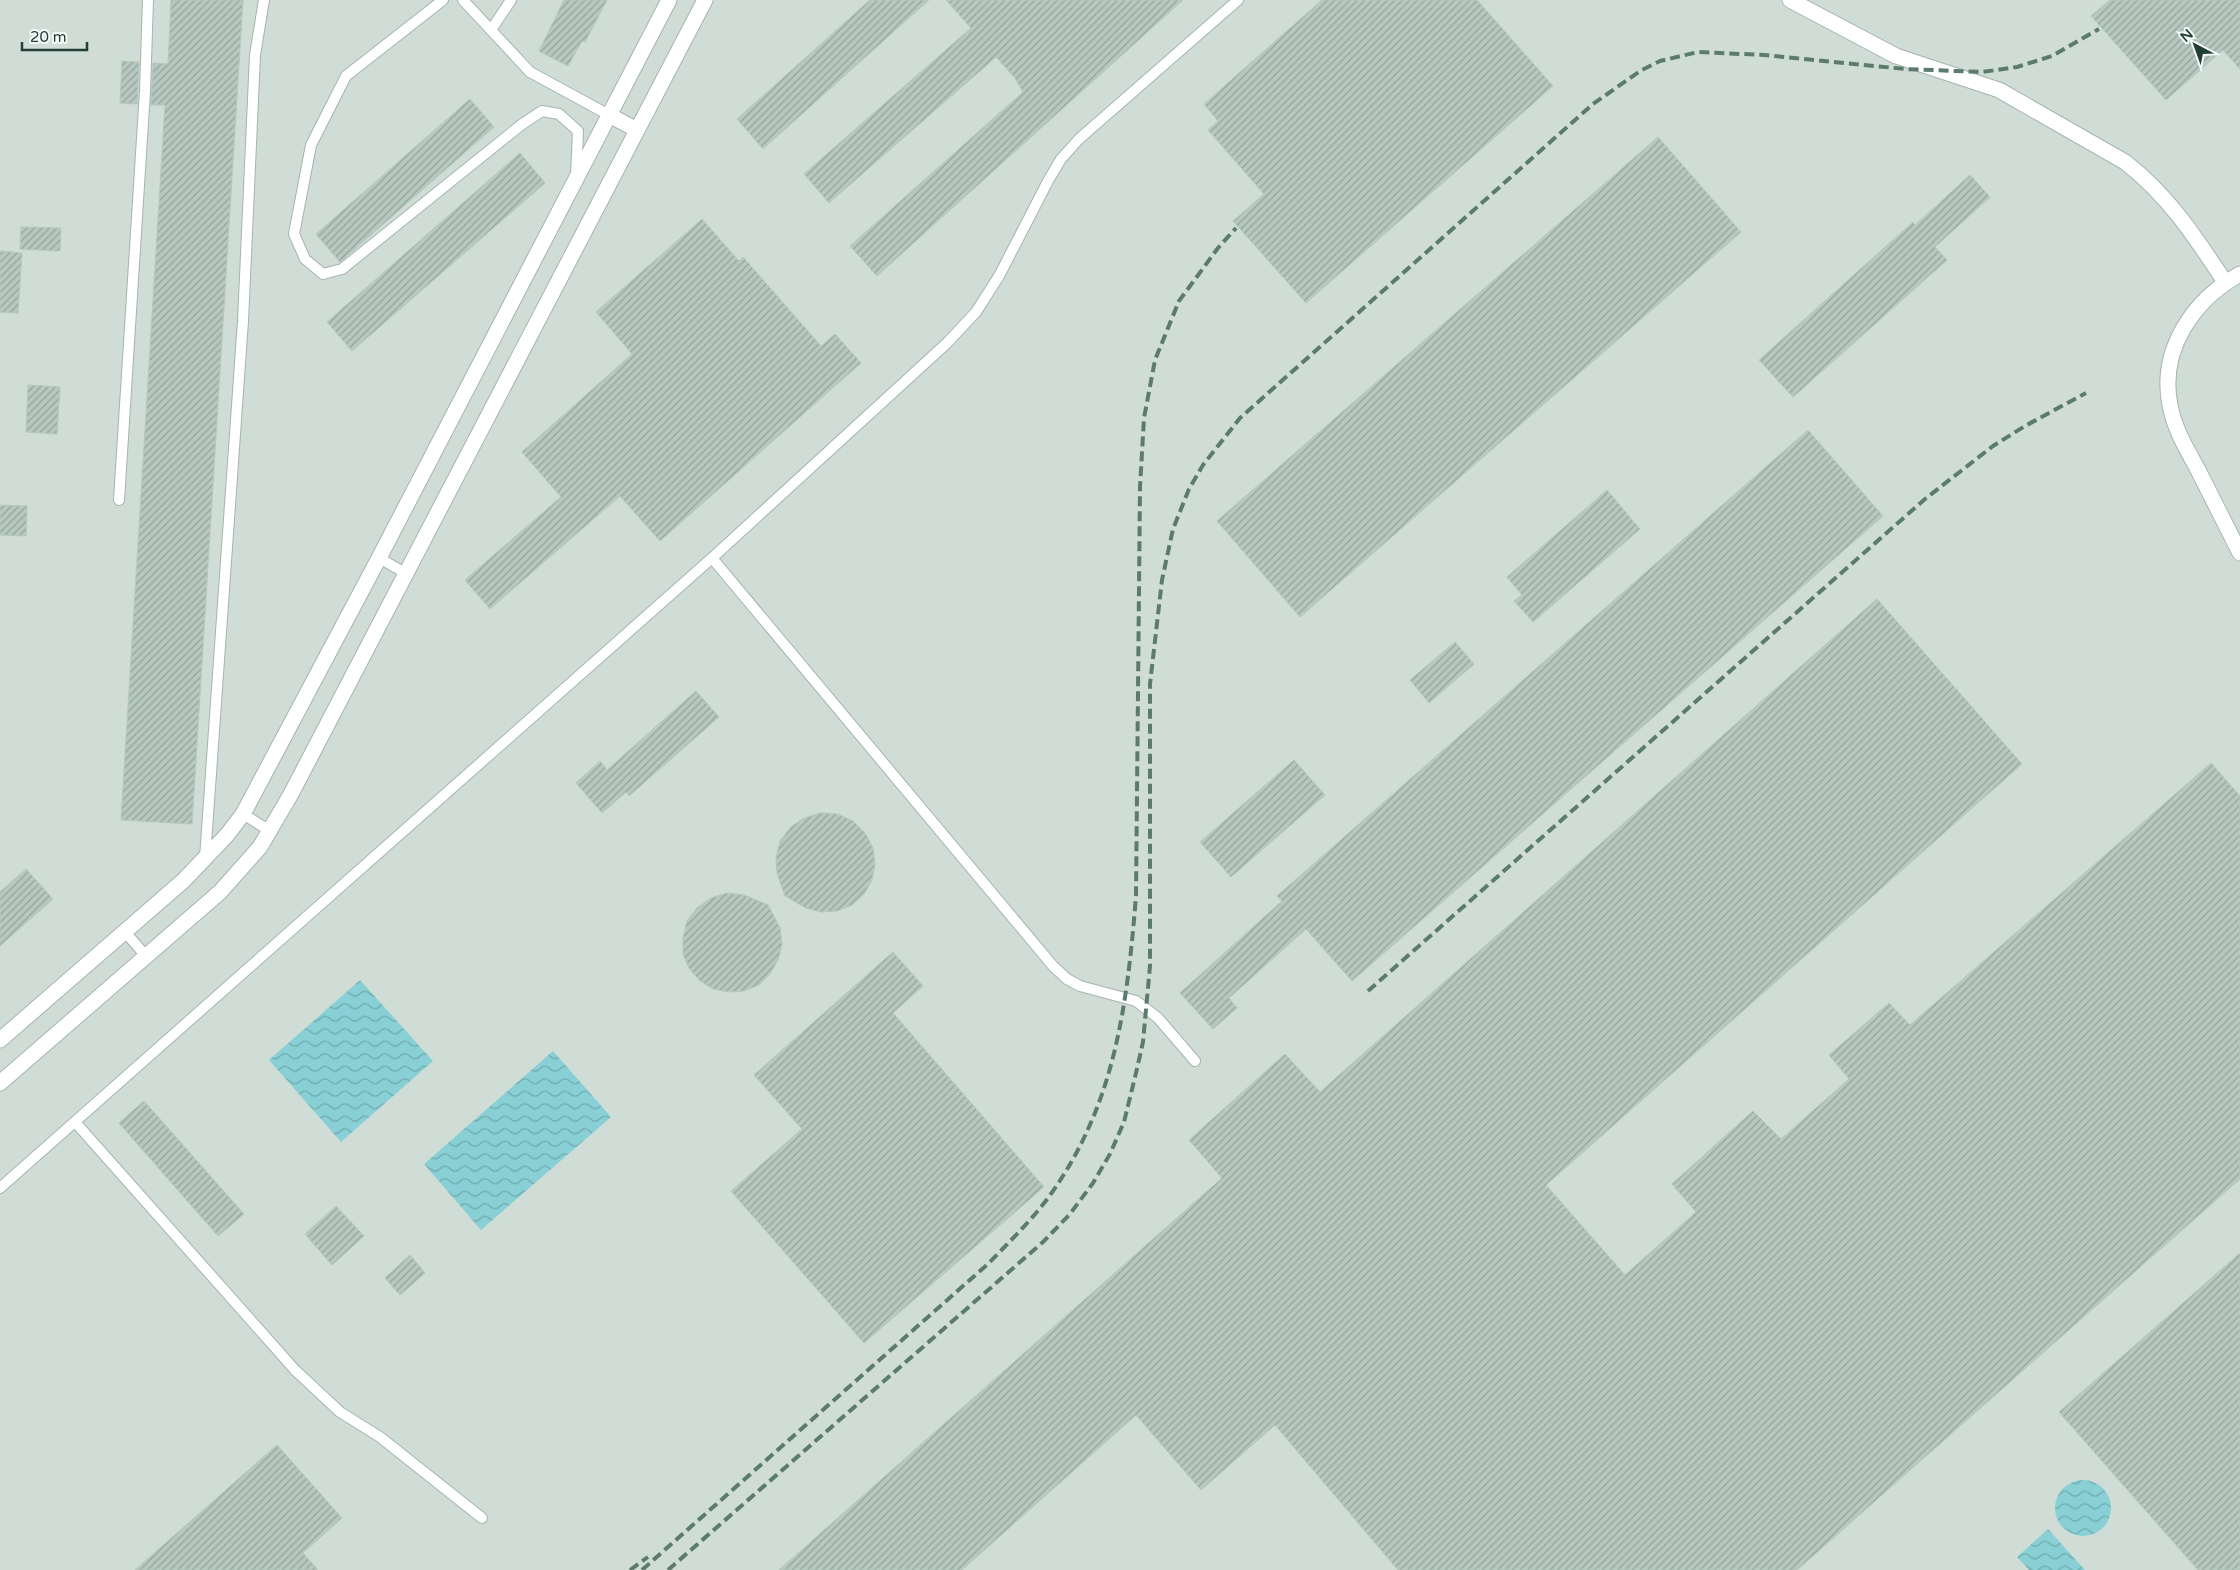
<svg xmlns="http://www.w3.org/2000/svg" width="2240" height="1570" font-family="'Varela Round',sans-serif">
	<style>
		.built { fill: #d0ddd6 }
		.water { fill: url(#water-waves) }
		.building { fill: url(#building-hatch); stroke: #b4c7bd }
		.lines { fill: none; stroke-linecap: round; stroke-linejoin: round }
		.lane-casing { stroke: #a4b5ae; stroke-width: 12 }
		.street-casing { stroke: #a4b5ae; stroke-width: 17 }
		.lane { stroke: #fff; stroke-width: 10 }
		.street { stroke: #fff; stroke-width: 15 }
		.rail { stroke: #5c7b6f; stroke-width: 4; stroke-dasharray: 10 5; stroke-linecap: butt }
	</style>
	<defs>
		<pattern id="water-waves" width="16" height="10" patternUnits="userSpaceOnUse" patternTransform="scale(1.25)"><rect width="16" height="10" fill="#88d0d5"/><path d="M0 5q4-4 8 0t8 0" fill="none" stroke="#6faaae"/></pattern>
		<pattern id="building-hatch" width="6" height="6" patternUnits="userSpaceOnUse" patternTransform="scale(1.25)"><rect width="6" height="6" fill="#b7c8c0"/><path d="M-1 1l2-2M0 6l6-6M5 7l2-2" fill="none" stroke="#94a49d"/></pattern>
	</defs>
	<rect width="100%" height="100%" fill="#e2ede7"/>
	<rect class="built" x="0" y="0" width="2240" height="1570"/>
	<g class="water">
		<path d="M360,980L433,1061L341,1142L269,1060Z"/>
		<path d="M553,1051L611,1117L481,1230L424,1164Z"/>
		<circle cx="2083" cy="1508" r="28"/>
		<path d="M2048,1529L2085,1570H2029L2017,1557Z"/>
	</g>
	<g class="building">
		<path d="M171,0H243L192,824L121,820L165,105H151L153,63L168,64Z"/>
		<path d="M564,0H607L585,42L582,41L568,66L539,51Z"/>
		<path d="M870,0H929L763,149L737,119Z"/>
		<path d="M946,0H1183L877,276L850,246L1023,92L1015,78L996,57L829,203L804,174L971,28Z"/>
		<path d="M1322,0H1477L1553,86L1306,303L1233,221L1264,194L1208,130L1218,121L1204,104Z"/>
		<path d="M2110,0H2240V69L2223,50L2166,100L2091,16Z"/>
		<path d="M122,61L139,62L137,104L120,103Z"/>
		<path d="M470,99L494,127L340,262L316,234Z"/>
		<path d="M1658,137L1741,232L1300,617L1217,521Z"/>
		<path d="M520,153L545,183L352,351L327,322Z"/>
		<path d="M1970,175L1990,197L1935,247L1947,260L1793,397L1759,360L1913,222L1915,225Z"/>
		<path d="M702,219L739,261L743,257L821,346L835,334L861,363L660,541L620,496L490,609L465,580L561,497L522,452L632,354L596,312Z"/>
		<path d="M21,227L61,228L60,251L20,249Z"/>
		<path d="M0,251L22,253L18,313L0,312Z"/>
		<path d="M28,385L60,387L57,434L26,432Z"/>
		<path d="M1808,430L1883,516L1352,981L1306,929L1229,998L1237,1008L1213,1029L1180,993L1282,901L1277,896Z"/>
		<path d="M1607,490L1640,529L1533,622L1514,601L1522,595L1507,577Z"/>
		<path d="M0,505L27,506L26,536L0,535Z"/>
		<path d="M1877,599L2022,764L1546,1185L1625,1275L1696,1212L1672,1184L1753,1111L1781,1139L1849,1079L1829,1055L1889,1003L1910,1025L2211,763L2240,796V1179L1797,1570H1398L1275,1425L1201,1490L1136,1415L962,1570H779L1222,1178L1189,1140L1285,1054L1320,1092Z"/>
		<path d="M1455,642L1474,664L1429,703L1410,680Z"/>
		<path d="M696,691L719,717L629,796L626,792L602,813L576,783L600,761L607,770Z"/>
		<path d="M1294,760L1325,795L1231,877L1200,842Z"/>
		<path d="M821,813L837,814L853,821L865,833L873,848L875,864L872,880L864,894L852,905L837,911L821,912L806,908L785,896L777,873L776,858L780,841L791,827L804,818Z"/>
		<path d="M26,869L53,899L0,946V892Z"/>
		<path d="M727,893L744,895L768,905L780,928L782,945L778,960L770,974L759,985L744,991L728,992L713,989L699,980L689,968L683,954V938L687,921L697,908L711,898Z"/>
		<path d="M893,952L923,986L893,1013L1044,1187L864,1343L731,1191L802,1129L754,1075Z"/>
		<path d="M144,1101L244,1214L218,1236L119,1123Z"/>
		<path d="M336,1206L364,1236L332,1265L305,1234Z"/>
		<path d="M2240,1253V1570H2198L2059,1412Z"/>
		<path d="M410,1255L425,1273L400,1295L385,1278Z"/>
		<path d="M277,1445L342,1518L303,1553L318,1570H135Z"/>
	</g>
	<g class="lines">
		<defs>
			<g id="lane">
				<path d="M443,0L346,76L311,145L294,234L305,259L323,274L342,269L521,125L542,111L559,114L578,131L576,176"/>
				<path d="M463,0L530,72L609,115"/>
				<path d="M491,30L511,0"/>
				<path d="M119,500L145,91L148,0"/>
				<path d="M379,558L407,574"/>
				<path d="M712,558L1053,966L1067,979L1080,986L1136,1001L1158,1018L1195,1061"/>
				<path d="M243,814L270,831"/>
				<path d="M205,858L243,321L255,55L264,0"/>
				<path d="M125,932L146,956"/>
				<path d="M75,1122L295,1370L340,1412L380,1437L482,1518"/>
				<path d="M0,1188L712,558L947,343L976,312L999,276L1048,181L1061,159L1079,139L1238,0"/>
			</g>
			<g id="street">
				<path d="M1790,0L1896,56L1999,90L2125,162C2168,195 2196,238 2225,282"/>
				<path d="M609,115L637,130"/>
				<path d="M2240,274C2193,300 2159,350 2170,405C2174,428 2186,448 2197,468C2211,496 2226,525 2240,553"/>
				<path d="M0,1040L183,881L227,835L243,814L379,558L669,0"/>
				<path d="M0,1083L220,892L260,847L291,794L705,0"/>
			</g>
		</defs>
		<use href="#lane" class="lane-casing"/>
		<use href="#street" class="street-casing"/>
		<use href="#lane" class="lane"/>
		<use href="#street" class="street"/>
		<g class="rail">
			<path d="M1368,991L1925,499L1993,446L2025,426L2086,393"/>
			<path d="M630,1570L648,1557"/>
			<path d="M642,1570L989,1263C1009,1242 1030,1222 1048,1198C1115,1106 1127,1007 1136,896L1140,487L1144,418L1155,360L1179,301L1218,248L1236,228"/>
			<path d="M668,1570L1043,1242L1070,1214L1093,1183L1110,1154L1124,1122L1136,1073L1143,1042L1150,966V684L1162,580L1173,529L1189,489L1203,465L1240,418L1593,104L1640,71L1660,61L1698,52L1764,55L1905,69L1982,72L2017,67L2052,56L2099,29"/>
		</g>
	</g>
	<g transform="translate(2195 45) rotate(319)" stroke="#f3f9f6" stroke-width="4" paint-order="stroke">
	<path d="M0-4L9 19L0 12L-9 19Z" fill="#213f34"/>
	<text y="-8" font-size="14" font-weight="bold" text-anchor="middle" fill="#213f34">N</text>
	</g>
	<path d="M22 42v8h65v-8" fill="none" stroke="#213f34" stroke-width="2.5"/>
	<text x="30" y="42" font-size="15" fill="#213f34" stroke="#f3f9f6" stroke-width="4" paint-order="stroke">20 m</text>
</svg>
